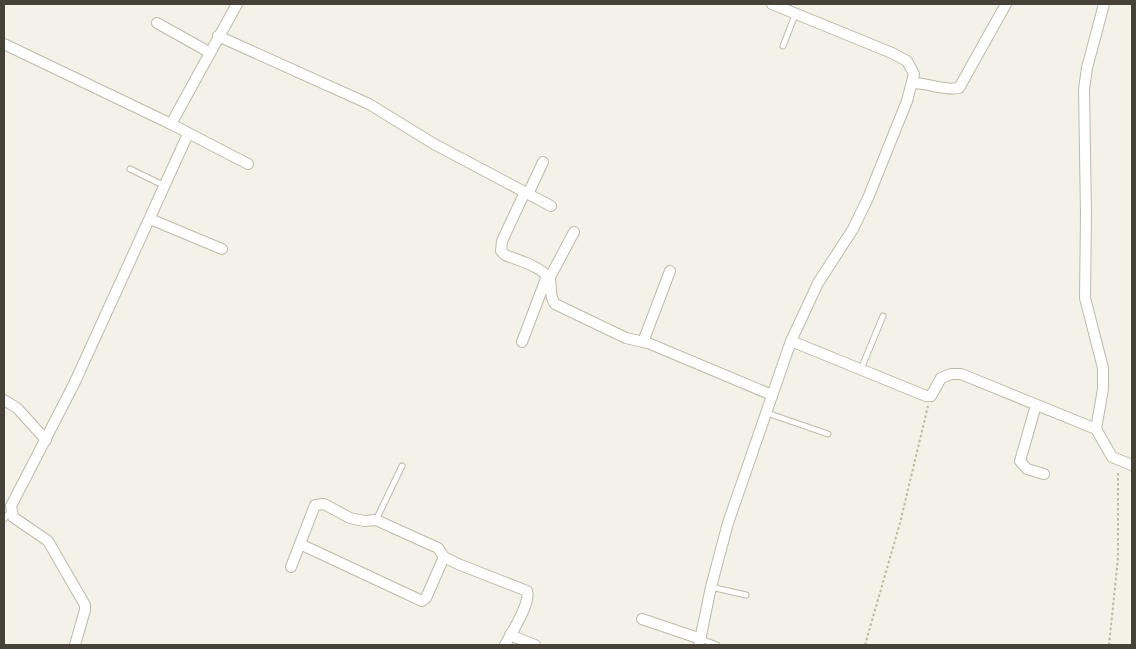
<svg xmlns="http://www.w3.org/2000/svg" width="1136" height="649" font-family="'IBM Plex Sans',sans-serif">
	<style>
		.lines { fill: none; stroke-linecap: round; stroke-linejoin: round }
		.lane-casing { stroke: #bfbaaa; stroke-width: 7 }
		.street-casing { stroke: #bfbaaa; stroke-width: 12 }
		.path { stroke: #c0b79c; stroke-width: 2; stroke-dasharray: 2.5 2.5; stroke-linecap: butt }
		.lane { stroke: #fff; stroke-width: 5 }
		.street { stroke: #fff; stroke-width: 10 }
	</style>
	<rect width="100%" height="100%" fill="#f3f1e8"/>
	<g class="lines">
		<defs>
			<g id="lane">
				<path d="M783,46L795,15"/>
				<path d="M130,169L165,186"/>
				<path d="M861,369L883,316"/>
				<path d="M767,413L828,434"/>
				<path d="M4,519L11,511"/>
				<path d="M376,520L402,466"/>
				<path d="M711,587L746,595"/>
				<path d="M701,639L717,645"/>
			</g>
			<g id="street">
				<path d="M157,23L209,52"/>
				<path d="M218,36L369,104L434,144L551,206"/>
				<path d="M4,44L171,124L248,164"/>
				<path d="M913,83C928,83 945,91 959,88L1006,4"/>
				<path d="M171,124L237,4"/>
				<path d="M525,192L502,241L501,251L505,255C517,260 545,267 550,281C552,289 549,296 555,304L626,338L648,343L772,395"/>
				<path d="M528,194L543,162"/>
				<path d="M150,219L222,249"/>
				<path d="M549,279L574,232"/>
				<path d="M791,341L926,396H931L941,378L951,374H961L1096,429L1112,457L1132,465"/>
				<path d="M522,342L547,276"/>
				<path d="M643,342L670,271"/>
				<path d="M4,400L17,408L46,440"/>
				<path d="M1036,405L1020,461L1027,469L1044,474"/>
				<path d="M1096,429L1103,389V368L1085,298L1086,215L1084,89L1087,68L1104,4"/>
				<path d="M300,544L422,601L426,598L444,557"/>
				<path d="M291,567L315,505L324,504L350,518L364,521L376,520L438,548L444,557L458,564L527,591C531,604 511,633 505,645"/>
				<path d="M642,619L701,639"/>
				<path d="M510,635L535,645"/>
				<path d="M75,645L85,610V605L48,541L13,517L11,506L74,384L188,134"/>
				<path d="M699,645L711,587L728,523L791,341L818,283L853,229L868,198L907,101L914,74L907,61L892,53L772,4"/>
			</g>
		</defs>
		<use href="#lane" class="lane-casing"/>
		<use href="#street" class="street-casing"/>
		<g class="path">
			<path d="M865,645L900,523L928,406"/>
			<path d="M1109,645L1118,558V471"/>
		</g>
		<use href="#lane" class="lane"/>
		<use href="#street" class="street"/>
	</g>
	<rect width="1136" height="649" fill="none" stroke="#464237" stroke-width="10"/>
</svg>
